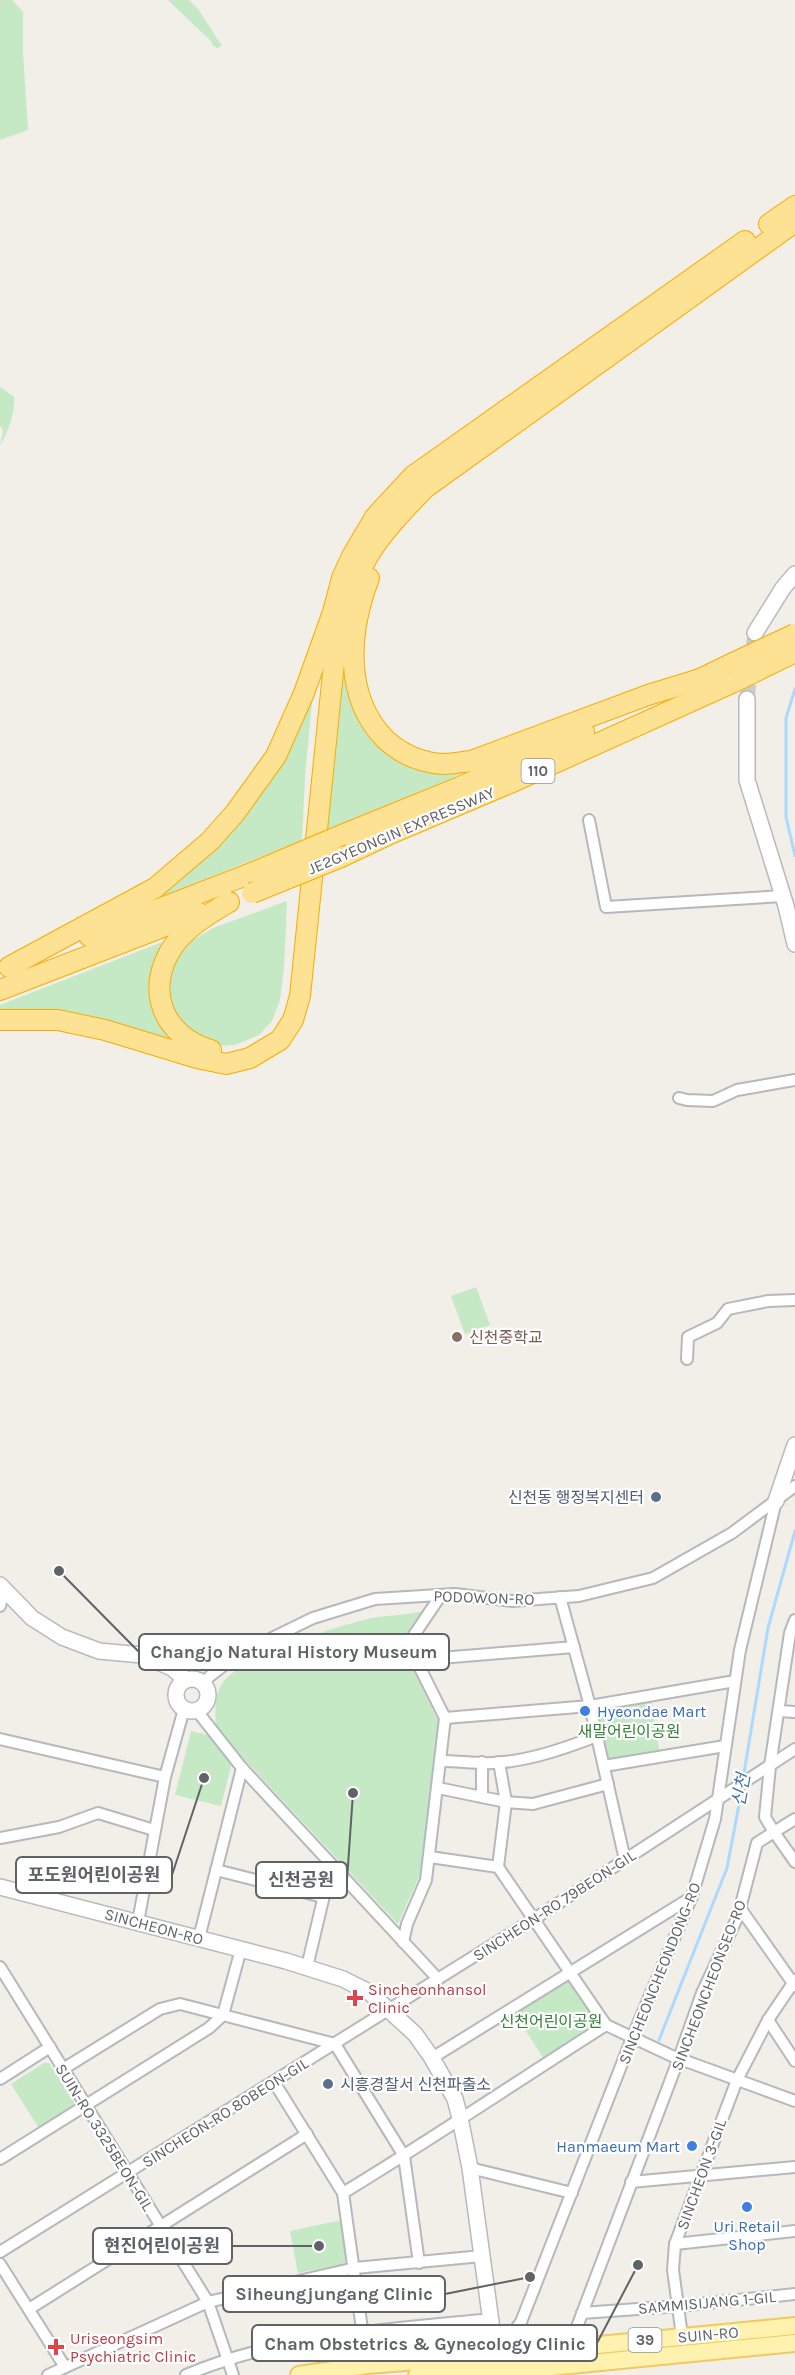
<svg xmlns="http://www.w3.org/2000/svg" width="795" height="2375" font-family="Karla,'Noto Sans KR',sans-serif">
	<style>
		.green { fill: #c5e8c5 }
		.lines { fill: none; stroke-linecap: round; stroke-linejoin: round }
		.stream { stroke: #aadaff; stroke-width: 3 }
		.secondary-tunnel { stroke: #ccccc8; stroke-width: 15; stroke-dasharray: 15 8; stroke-linecap: butt }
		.street-casing { stroke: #b5b8bc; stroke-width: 14 }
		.secondary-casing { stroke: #b6babf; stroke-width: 18 }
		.primary-casing { stroke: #f2c960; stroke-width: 20 }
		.highway-casing { stroke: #f9ab00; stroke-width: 22 }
		.street { stroke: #fff; stroke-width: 10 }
		.secondary { stroke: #fff; stroke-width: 15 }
		.primary { stroke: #fff2af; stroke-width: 16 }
		.highway { stroke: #fde293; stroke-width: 20 }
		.highway-bridge-casing { stroke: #f9ab00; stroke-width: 22; stroke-linecap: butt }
		.highway-bridge { stroke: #fde293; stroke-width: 20 }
		.education-dot { fill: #8d6e63; stroke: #fff; stroke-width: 2 }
		.service-dot { fill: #5c6f8a; stroke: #fff; stroke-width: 2 }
		.shop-dot { fill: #3f7fe0; stroke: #fff; stroke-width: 2 }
		.health-dot { fill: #e0444e; stroke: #fff; stroke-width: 2 }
		.labels { text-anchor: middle; stroke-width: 4.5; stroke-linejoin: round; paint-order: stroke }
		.shield { fill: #fff; stroke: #8f9295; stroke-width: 1.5 }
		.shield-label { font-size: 15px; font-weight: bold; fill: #5f6368 }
		.street-label { font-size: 16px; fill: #5f6368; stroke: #fff }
		.education-label { font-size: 16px; fill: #785e54; stroke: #fff; text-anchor: start }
		.service-label { font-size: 16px; fill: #4e5e75; stroke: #fff; text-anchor: end }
		.shop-label { font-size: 16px; fill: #366cbe; stroke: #fff; text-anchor: start }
		.park-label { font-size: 16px; fill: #348238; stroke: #fff }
		.health-label { font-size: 16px; fill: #be3a42; stroke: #fff; text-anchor: start }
		.water-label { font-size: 18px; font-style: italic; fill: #4174aa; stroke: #fff }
		.leader { fill: none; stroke: #5f6368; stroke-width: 2 }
		.callout-dot { fill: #5f6368; stroke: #fff; stroke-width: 2 }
		.callout { fill: #fff; stroke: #5f6368; stroke-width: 2 }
		.callout-label { font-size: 18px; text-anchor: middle; font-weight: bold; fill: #5f6368 }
	</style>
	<rect width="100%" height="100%" fill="#f1efe8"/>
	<g class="green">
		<path d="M0,0H12L23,12V52L28,130L0,140Z"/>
		<path d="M168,0H189L198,9L222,46L217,48L213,46L211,41Z"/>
		<path d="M0,387L14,397C15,415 8,431 0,446L3,431L0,425Z"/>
		<path d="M342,644L349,682L409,761L509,754L325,831Z"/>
		<path d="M314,681L305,776L302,840L147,902L195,865Z"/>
		<path d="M287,901L284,968L280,1000L272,1021L259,1035L235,1045L219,1046L182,1027L166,990L174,957L188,943L213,928Z"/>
		<path d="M175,937L154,976L188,1048L0,1015V1005Z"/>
		<path d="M476,1287L490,1325L465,1334L451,1296Z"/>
		<path d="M422,1611L409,1629L407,1658L438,1721L420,1874L398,1924L216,1729C215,1716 214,1696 222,1684C238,1657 340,1625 372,1618C388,1615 405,1616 422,1611Z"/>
		<path d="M651,1700L660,1754L608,1763L605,1760L598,1713L600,1709Z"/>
		<path d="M191,1731L207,1735L232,1762L221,1806L175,1795Z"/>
		<path d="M566,1979L571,1980L595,2019L594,2023L544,2059L516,2016V2012Z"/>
		<path d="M44,2063H49L74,2102L73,2106L39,2128L11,2084Z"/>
		<path d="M342,2220L347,2261L344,2264L298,2273L290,2231Z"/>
	</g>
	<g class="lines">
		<g class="stream">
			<path d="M795,689L786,718V817L795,856"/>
			<path d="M743,1779L768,1628L795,1531"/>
			<path d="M659,2040L727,1868L742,1789"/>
		</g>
		<path class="secondary-tunnel" d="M747,699L755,633"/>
		<defs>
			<g id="street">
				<path d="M589,820L606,907L783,896"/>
				<path d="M679,1098L687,1100L713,1101L737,1090L795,1080"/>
				<path d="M687,1359L688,1337L717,1323L728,1309L768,1301L795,1300"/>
				<path d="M560,1597L590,1706L625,1860"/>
				<path d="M0,1606L4,1590"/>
				<path d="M416,1660L574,1647"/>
				<path d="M203,1684L210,1676L237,1655L313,1618L375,1599L455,1594L512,1601L579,1596L653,1578L732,1533L795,1486"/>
				<path d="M197,1711L242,1768L438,1979"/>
				<path d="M780,1711L795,1712"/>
				<path d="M445,1718L590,1706L735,1681"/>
				<path d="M0,1739L165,1777"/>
				<path d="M442,1761C459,1761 476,1764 493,1763C529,1761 563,1749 597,1736"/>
				<path d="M482,1762V1797"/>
				<path d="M604,1766L725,1746"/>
				<path d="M438,1788L506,1802L533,1804L608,1784"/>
				<path d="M795,1819L774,1832L795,1862"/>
				<path d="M0,1838L59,1827L98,1813L154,1830"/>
				<path d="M430,1857L498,1867L606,2025L672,2056L795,2101"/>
				<path d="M498,1867L506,1802L499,1762"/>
				<path d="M216,1870L323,1897"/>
				<path d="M740,1908L795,1986"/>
				<path d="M138,1922L165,1777L184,1709"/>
				<path d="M199,1938L242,1768"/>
				<path d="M403,1942L407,1924L426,1880L445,1718L416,1660L414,1635L441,1595"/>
				<path d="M0,1967L208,2302L233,2375"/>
				<path d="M307,1967L331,1866"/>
				<path d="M768,2020L795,2061"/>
				<path d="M432,2058L692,1897"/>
				<path d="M63,2069L160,2009L180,2004L335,2044L404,2156L419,2263"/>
				<path d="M0,2079L50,2047"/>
				<path d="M274,2082L343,2193L367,2365"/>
				<path d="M0,2159L209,2028L223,2015L241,1949"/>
				<path d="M470,2168L572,2193"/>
				<path d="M631,2182L795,2167"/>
				<path d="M343,2193C432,2139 518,2081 606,2025"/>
				<path d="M675,2244L795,2231"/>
				<path d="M0,2252L534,1919L795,1749"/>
				<path d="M0,2264L65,2367"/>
				<path d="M29,2309L307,2134"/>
				<path d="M582,2313L679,2306L795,2294"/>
				<path d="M682,2336L673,2270L675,2244L737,2080L768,2020L795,1980"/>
				<path d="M569,2348L679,2058L702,1993L738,1916L757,1843L774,1832L765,1817L770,1766L790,1633L795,1620"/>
				<path d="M496,2355L521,2322L632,2038L692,1896L715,1819L740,1650L776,1501"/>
				<path d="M48,2375L208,2302L355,2268L482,2256"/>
				<path d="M186,2375C283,2334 387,2330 491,2319"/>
			</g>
			<g id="secondary">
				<path d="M755,633L783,588L795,574"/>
				<path d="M747,699V780L786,906L795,944"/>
				<path d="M776,1501L795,1445"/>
				<path d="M0,1585L32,1618L62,1637L99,1651L142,1655L172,1668L186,1680"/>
				<circle cx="192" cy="1695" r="16"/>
				<path d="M0,1887L286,1961L343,1979L369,1992L415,2034L432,2058L455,2099L460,2118L470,2168L497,2366"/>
			</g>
			<g id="primary">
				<path d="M299,2375L367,2365L496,2355L795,2326"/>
				<path d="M417,2375L550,2367L795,2343"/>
			</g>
			<g id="highway">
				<path d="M769,224L795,206"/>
				<path d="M369,578C349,631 343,696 385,739C401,754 422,763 444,764C453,764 462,762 471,761L648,695L700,679"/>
				<path d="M690,684L733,663"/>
				<path d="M342,835L460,787L584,732"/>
				<path d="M341,857L392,833L517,780L734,682"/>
				<path d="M89,936L254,872"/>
				<path d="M9,967L155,888L210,841L235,813L276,756L304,693L333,612L342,578L352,556L375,517L413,476L745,241"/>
				<path d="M0,990L199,913"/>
				<path d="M0,1020H58L105,1030L197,1058L226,1064L250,1058L280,1040L293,1020L300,996L336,644C344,614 352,584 368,556C383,531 405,509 425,488L795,222"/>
				<path d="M211,1050C162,1036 144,988 174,945C188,926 209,914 229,902"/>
			</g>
		</defs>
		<use href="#street" class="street-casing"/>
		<use href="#secondary" class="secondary-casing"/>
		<use href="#primary" class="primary-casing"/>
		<use href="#highway" class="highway-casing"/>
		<use href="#street" class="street"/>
		<use href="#secondary" class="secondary"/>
		<use href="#primary" class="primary"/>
		<use href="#highway" class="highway"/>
		<defs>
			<g id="highway-bridge">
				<path d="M733,663L795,634"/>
				<path d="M734,682L795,652"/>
				<path d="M254,872L342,835"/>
				<path d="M252,893L341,857"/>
			</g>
		</defs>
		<use href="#highway-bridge" class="highway-bridge-casing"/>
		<use href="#highway-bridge" class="highway-bridge"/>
	</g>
	<circle class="education-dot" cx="457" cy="1337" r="6"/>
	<g class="service-dot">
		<circle cx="656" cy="1497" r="6"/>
		<circle cx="328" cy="2084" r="6"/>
	</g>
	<g class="shop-dot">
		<circle cx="585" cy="1711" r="6"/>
		<circle cx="692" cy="2146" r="6"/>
		<circle cx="747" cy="2207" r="6"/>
	</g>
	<g class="health-dot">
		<path d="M352 1989h6v6h6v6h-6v6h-6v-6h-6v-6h6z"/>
		<path d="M53 2338h6v6h6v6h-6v6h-6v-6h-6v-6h6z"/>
	</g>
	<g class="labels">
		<g class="shield">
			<rect x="521.5" y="759" width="33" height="24" rx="4.5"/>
			<rect x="628.5" y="2328" width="33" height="24" rx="4.5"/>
		</g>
		<g class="shield-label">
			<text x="538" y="776">110</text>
			<text x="645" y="2345">39</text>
		</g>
		<g class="street-label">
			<text transform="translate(401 830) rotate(-23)" y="6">JE2GYEONGIN EXPRESSWAY</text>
			<text transform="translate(484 1597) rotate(2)" y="6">PODOWON-RO</text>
			<text transform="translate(554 1905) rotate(-33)" y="6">SINCHEON-RO 79BEON-GIL</text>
			<text transform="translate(154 1926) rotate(15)" y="6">SINCHEON-RO</text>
			<text transform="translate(659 1973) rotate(-68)" y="6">SINCHEONCHEONDONG-RO</text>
			<text transform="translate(708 1985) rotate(-69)" y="6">SINCHEONCHEONSEO-RO</text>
			<text transform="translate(225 2112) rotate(-32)" y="6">SINCHEON-RO 80BEON-GIL</text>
			<text transform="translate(105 2137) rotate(58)" y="6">SUIN-RO 3325BEON-GIL</text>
			<text transform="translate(701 2174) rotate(-70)" y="6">SINCHEON 3-GIL</text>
			<text transform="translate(707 2302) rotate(-5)" y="6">SAMMISIJANG 1-GIL</text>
			<text transform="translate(708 2334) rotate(-5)" y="6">SUIN-RO</text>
		</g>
		<g class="education-label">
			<text x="469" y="1343">신천중학교</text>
		</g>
		<g class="service-label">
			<text x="644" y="1503">신천동 행정복지센터</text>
			<text x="340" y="2090" text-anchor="start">시흥경찰서 신천파출소</text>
		</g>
		<g class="shop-label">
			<text x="597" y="1717">Hyeondae Mart</text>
			<text x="680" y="2152" text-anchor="end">Hanmaeum Mart</text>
			<text x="747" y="2232" text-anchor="middle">Uri Retail<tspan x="747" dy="18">Shop</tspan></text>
		</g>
		<g class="park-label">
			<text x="629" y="1737">새말어린이공원</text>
			<text x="551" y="2027">신천어린이공원</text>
		</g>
		<g class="health-label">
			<text x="368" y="1995">Sincheonhansol<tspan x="368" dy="18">Clinic</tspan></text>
			<text x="70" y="2344">Uriseongsim<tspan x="70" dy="18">Psychiatric Clinic</tspan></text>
		</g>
		<g class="water-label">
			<text transform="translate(741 1790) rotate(-80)" y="6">신천</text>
		</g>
	</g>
	<path class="leader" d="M59 1571L139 1652M204 1778L172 1875M353 1793L347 1880M319 2246L232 2246M530 2277L445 2294M638 2265L597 2343"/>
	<g class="callout-dot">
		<circle cx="59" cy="1571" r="6"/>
		<circle cx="204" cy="1778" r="6"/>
		<circle cx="353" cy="1793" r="6"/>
		<circle cx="319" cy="2246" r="6"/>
		<circle cx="530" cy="2277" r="6"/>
		<circle cx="638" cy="2265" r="6"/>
	</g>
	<g class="callout">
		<rect x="139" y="1634" width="310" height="36" rx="6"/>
		<rect x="16" y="1857" width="156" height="36" rx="6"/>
		<rect x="256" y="1862" width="91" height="36" rx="6"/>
		<rect x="93" y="2228" width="139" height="36" rx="6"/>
		<rect x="223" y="2276" width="222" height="36" rx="6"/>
		<rect x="252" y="2325" width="345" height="36" rx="6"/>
	</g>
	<g class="callout-label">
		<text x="294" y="1658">Changjo Natural History Museum</text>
		<text x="94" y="1881">포도원어린이공원</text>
		<text x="301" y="1886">신천공원</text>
		<text x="162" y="2252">현진어린이공원</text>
		<text x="334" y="2300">Siheungjungang Clinic</text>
		<text x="425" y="2350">Cham Obstetrics &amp; Gynecology Clinic</text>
	</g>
</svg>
